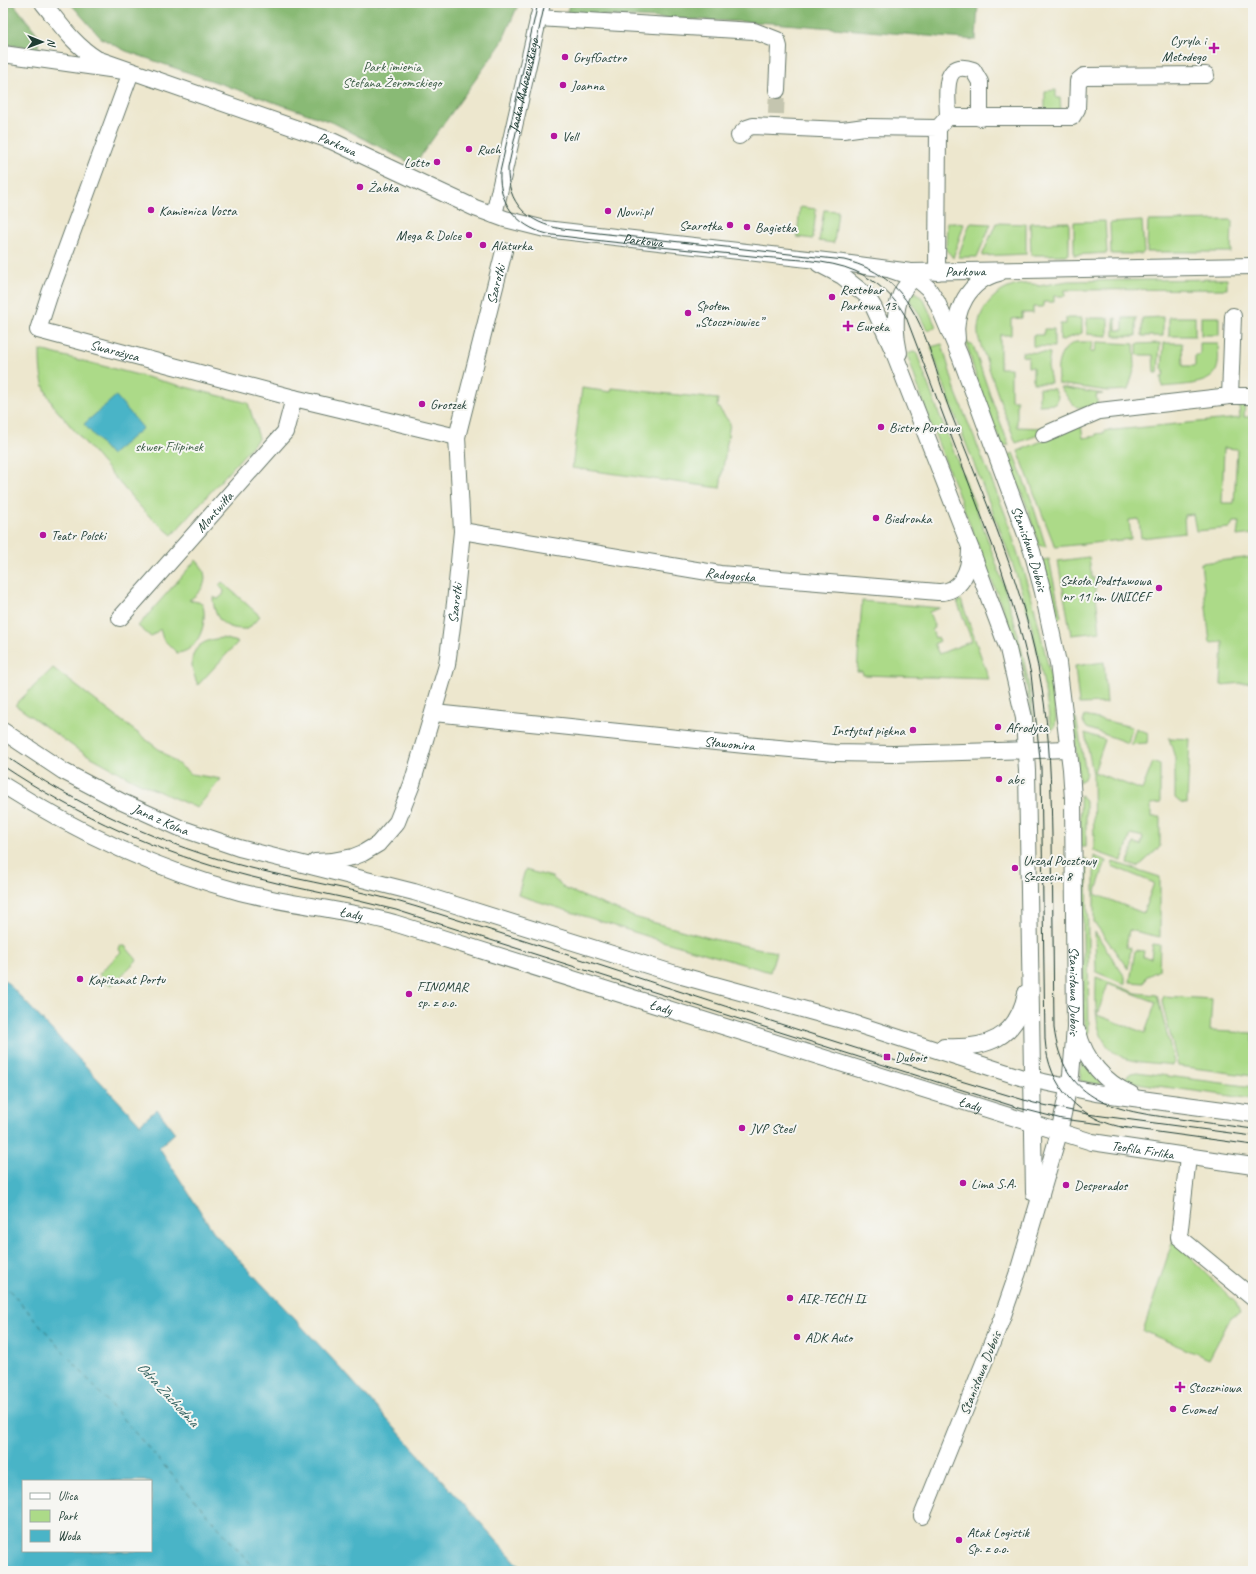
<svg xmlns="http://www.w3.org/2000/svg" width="1256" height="1574" font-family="Caveat,sans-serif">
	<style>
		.green { fill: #acda88; stroke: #668c5e; fill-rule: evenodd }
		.forest { fill: #89ba74; stroke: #547c54 }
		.water { fill: #4ab4c7; stroke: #34787e; fill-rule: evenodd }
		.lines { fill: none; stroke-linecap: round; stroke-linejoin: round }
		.ferry { stroke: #2a5b59; stroke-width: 1; stroke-dasharray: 5 4; stroke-linecap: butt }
		.minor-tunnel { stroke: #c4c5af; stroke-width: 16; stroke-dasharray: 16 8; stroke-linecap: butt }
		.minor-casing { stroke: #67786a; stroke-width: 18 }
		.minor { stroke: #fff; stroke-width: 16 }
		.tram { stroke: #1f3d34; stroke-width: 1 }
		.poi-dot { fill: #b5179e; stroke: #f6f6f2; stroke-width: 1.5 }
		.labels { text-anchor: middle; stroke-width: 4; stroke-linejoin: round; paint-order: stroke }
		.poi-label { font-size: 14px; fill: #1f3d34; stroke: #f6f6f2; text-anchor: start }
		.park-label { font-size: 14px; fill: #3b5c45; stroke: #f6f6f2 }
		.street-label { font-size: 14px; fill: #1f3d34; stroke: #f6f6f2 }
		.water-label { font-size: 15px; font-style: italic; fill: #2a5b59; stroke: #f6f6f2 }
	</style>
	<rect width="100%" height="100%" fill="#f6f6f2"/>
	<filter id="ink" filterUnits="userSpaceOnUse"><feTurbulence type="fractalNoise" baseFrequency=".025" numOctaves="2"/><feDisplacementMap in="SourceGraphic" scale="8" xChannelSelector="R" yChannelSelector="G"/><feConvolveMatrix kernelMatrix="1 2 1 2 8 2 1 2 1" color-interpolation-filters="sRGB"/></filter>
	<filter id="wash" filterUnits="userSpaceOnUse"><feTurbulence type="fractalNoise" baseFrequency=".012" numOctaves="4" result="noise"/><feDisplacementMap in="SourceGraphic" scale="16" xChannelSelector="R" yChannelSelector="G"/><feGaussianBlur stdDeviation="0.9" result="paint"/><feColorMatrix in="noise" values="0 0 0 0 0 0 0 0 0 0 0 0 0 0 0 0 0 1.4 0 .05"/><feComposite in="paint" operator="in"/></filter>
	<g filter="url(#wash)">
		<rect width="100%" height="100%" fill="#ede7ce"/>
		<g class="green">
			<path d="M1056,90V98H1060L1061,112L1045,113V91Z"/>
			<path d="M800,207L816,209L813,239L797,237Z"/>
			<path d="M824,210L838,211L834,243L819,241Z"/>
			<path d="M1231,220L1232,222L1231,252H1147L1148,221Z"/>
			<path d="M1105,221L1107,253L1074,255V222Z"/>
			<path d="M1142,221L1144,252L1142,254H1111L1110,223Z"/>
			<path d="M947,222L964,224L953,258L946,249Z"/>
			<path d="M1069,222V253L1068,255H1031L1030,223Z"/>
			<path d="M970,223L991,224L977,257H958Z"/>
			<path d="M996,223L1026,224V254L982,256Z"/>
			<path d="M1227,279V289L1065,290V296H1054V302H1043V307H1033V313H1022V318L1011,319V335H1000V368H1011V400H1017V427L1043,428L1044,433L1016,443C1005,415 995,387 986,359C983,350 977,339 978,329C979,311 991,296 1006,289C1014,285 1031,281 1039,286L1068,281Z"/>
			<path d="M913,290L924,300L936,327L927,330L918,312L906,295Z"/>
			<path d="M1163,317V336H1142V318Z"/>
			<rect x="1169" y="317" width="26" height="19"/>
			<rect x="1201" y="317" width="18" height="18"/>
			<path d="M1066,318H1082V333L1060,341V324H1066Z"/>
			<path d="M1087,318H1108V336L1087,334Z"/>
			<path d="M1114,318H1116V330H1123V318H1136V336H1114Z"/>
			<path d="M1044,329H1054V347L1033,346V335H1044Z"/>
			<path d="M966,342L973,345L989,392L1009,445L1002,446L977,380Z"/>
			<path d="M1076,342H1093L1090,352H1094L1097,342L1134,344L1135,367L1128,390L1108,391L1059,384C1055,367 1059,348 1076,342Z"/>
			<path d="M1160,343L1158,373H1154L1153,355H1137V344Z"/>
			<path d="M1164,343H1182L1183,366H1195V355H1200V343H1218C1218,352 1220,362 1216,371C1209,386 1177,385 1162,387L1161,377H1163L1164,370L1162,369Z"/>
			<path d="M942,344L956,393L1006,516L1034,606L1051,678L1056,717L1055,727L1051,731C1044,679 1034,627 1017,577C990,499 956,425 931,347Z"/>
			<path d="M40,350L248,403L259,438L172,535L148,515L136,502L55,408C41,386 40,375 40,350Z"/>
			<path d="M916,351C959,477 1024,599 1035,733L1023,667L1013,635L930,422L907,354Z"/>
			<path d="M1022,352L1050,353L1048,366L1051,383H1033V367H1028V357L1022,356Z"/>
			<path d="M1060,387L1103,394L1096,395L1098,407C1073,411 1074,406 1060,387Z"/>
			<path d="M582,388L611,392L612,388L718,399L717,406L730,423L720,488L572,468Z"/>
			<path d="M1039,388L1054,389L1058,396L1056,404L1039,405Z"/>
			<path d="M1245,403L1244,417H1253V534L1237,536L1239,522H1233L1230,528L1196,531L1193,514L1184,515L1185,533L1141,538L1139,519L1129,520L1131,539L1055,547L1018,451L1081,425L1083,438L1096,436V434L1104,433V431L1240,418L1239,404ZM1224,448L1237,449L1234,503H1222Z"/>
			<path d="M1013,453L1031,499L1046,547L1039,545L1024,498L1008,460V456Z"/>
			<path d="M1089,557L1092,578H1094L1100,632L1071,635L1058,561Z"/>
			<path d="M1253,557V682L1221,685L1223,642L1210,643L1201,563Z"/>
			<path d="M1049,559L1061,617L1058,620L1043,560Z"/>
			<path d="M196,560C211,575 206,590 189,600L202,603C209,620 199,652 177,653L163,639L160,629L151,637L138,626Z"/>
			<path d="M222,582L260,616L248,629C225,630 214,621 213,597L218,599L223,595L224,591L219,585Z"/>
			<path d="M961,600L989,679L863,675L862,672H857L862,601L940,608L929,612L935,628L932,630L935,638L938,637L940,641L934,644L939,654L972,641L957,601Z"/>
			<path d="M222,638L238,642L198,685C186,659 191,641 222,638Z"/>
			<path d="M1104,662L1107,703L1079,704L1075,666Z"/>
			<path d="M53,668L191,774L221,779L197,808L137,782L77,749L15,705Z"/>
			<path d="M1073,716L1076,718L1086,773L1084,779L1079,782Z"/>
			<path d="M1085,716L1132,727L1128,743L1087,728L1083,722Z"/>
			<path d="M1136,728L1148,733L1147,743L1131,744Z"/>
			<path d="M1085,733L1105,740L1094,772L1142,790L1153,762L1160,765V803L1151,804V817H1160V847L1138,867L1128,864L1134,843L1141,845L1143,837L1131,834L1122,861L1094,851L1093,774Z"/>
			<path d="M1169,738L1190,739L1187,804L1181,803L1175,798V758Z"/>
			<path d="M1080,795L1084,798L1086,802V847H1081Z"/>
			<path d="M1094,856L1107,861L1105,864L1095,894L1143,913L1154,883L1112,866L1113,862L1160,877V937L1129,930L1126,947L1131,948L1128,969L1094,922Z"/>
			<path d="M1082,859H1087L1089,1033H1086L1084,1017Z"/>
			<path d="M525,870L552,877L565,889L634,917L713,939L776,952L770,972L662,941L518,895Z"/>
			<path d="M1095,932L1125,977V984L1096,972Z"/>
			<path d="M1153,944L1160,945L1159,970L1146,977L1144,983L1130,982L1135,950L1144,951L1143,957L1151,958Z"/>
			<path d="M120,946H125L137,960L111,986L99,974L121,952L119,950Z"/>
			<path d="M1096,977L1136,993L1157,995L1174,1062L1173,1065C1159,1063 1136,1063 1124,1058C1091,1044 1096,1006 1096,977ZM1108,984L1156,1002L1145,1033L1097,1015Z"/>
			<path d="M1163,996L1212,999L1210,1031L1253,1033V1076L1178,1066L1162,1002Z"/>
			<path d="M1083,1062L1102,1085L1080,1081L1081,1063Z"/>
			<path d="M1137,1072L1253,1087V1099L1143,1084L1124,1079L1131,1073Z"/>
			<path d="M1173,1240L1236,1303L1240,1313L1231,1317L1209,1359L1143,1331Z"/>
		</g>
		<g class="forest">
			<path d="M3,3H13L39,36L38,49L3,44Z"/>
			<path d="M70,3H519L501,44L414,165L334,123L126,51L101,38Z"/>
			<path d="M569,3H978L976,40L773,23L567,14Z"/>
		</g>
		<g class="water">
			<path d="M116,396L143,428L111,455L84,424Z"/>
			<path d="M3,978L140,1124L157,1109L175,1133L159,1147L215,1234L337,1364L524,1571H3ZM23,1481H151V1551H23Z"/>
		</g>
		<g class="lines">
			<path class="ferry" d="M3,1283L257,1571"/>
		</g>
	</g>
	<g filter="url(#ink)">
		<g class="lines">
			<path class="minor-tunnel" d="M776,114L777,90"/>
			<defs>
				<g id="minor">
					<path id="s1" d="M43,3C60,24 74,45 97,59L332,141L475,208L505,219L545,229L843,263L911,272L1253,266"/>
					<path d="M538,18L754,31L777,40L779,47L777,90"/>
					<path id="s2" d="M3,54L131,72L50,293L38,330L294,398L457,437"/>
					<path d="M948,117C948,98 940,58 973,70L980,82V118"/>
					<path d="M938,128L948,117H1072L1077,109L1078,81L1084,76L1206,75"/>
					<path d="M739,136L747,128L753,126L843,130L865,127L938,128L937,272"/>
					<path id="s3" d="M494,215L542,3"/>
					<path d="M819,264L842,276L866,295L874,308L893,350L970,547L1008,649L1024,718L1027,771L1034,1193"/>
					<path id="s4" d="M891,270L917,279L928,288L937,302L960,356L1032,551L1043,592L1058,663L1071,769L1073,799L1075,1028L1071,1075L1059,1133L1018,1272L1002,1318L922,1516"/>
					<path d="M957,339C953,311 969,280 999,273"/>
					<path d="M899,353C893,325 892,284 924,274"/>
					<path d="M1230,396H1253"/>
					<path d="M1044,435L1099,411L1230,396L1233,316"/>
					<path id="s5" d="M462,531L720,574L938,592C961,593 970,570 970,550"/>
					<path id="s6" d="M120,618L285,432L294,398"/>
					<path id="s7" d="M434,713L745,745L834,753L893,754L1069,749"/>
					<path id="s8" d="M3,731L63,771L122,802L180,828L239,848L414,892L682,976L853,1023L1020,1077L1096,1093L1253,1114"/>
					<path id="s9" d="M3,785C77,832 155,869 240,892C291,905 343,909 394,923L1092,1142L1253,1166"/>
					<path id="s10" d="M315,862L332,861L353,857L363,853L378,844L397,822L412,784L447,665L455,603L462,531L457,437L504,251"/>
					<path d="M1078,1032C1085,1060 1105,1083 1131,1094"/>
					<path d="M944,1047C986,1049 1017,1039 1026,993"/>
					<path d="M1188,1157L1179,1237L1253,1298"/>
				</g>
			</defs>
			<use href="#minor" class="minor-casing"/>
			<use href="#minor" class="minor"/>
			<g class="tram">
				<path d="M538,3L500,172C498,206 521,230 553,235C622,244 693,250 762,257C792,260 827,259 855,271C877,281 895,297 906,317L1000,565L1020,629L1031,674L1041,768L1045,1039C1048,1087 1080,1121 1127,1128"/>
				<path d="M545,3L508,168C507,204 528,223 562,229L844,260C922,279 926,348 950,411C985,500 1025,589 1041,683C1050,734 1051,785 1052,836C1053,900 1053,964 1054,1028C1063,1099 1110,1110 1172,1118C1199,1122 1226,1125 1253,1129"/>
				<path d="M3,754C77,806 163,846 251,868C306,882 362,890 417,907C623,971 827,1042 1034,1103L1087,1114L1253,1136"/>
				<path d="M3,766C78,816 161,854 248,876C297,889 347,897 396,910L1019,1108L1062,1119L1102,1124"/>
				<path d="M1121,1127L1253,1145"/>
			</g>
		</g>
	</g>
	<g class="poi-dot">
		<path d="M1212 42h4v4h4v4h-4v4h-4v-4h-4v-4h4z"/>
		<circle cx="565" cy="57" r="4"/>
		<circle cx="563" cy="85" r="4"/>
		<circle cx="554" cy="136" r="4"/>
		<circle cx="469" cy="149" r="4"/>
		<circle cx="437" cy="162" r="4"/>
		<circle cx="360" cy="187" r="4"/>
		<circle cx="151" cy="210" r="4"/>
		<circle cx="608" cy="211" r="4"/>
		<circle cx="730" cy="225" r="4"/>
		<circle cx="747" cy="227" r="4"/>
		<circle cx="469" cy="235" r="4"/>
		<circle cx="483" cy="245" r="4"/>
		<circle cx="832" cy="297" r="4"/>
		<circle cx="688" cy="313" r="4"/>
		<path d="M846 320h4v4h4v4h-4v4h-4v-4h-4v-4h4z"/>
		<circle cx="422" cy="404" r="4"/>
		<circle cx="881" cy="427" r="4"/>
		<circle cx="876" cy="518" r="4"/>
		<circle cx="43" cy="535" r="4"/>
		<circle cx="1159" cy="588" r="4"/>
		<circle cx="998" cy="727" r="4"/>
		<circle cx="913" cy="730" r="4"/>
		<circle cx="999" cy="779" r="4"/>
		<circle cx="1015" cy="868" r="4"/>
		<circle cx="80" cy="979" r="4"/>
		<circle cx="409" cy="994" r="4"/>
		<rect x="883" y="1053" width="8" height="8" rx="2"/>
		<circle cx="742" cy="1128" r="4"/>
		<circle cx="963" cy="1183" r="4"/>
		<circle cx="1066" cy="1185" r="4"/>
		<circle cx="790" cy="1298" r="4"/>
		<circle cx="797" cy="1337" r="4"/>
		<path d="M1178 1381h4v4h4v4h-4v4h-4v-4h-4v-4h4z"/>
		<circle cx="1173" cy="1409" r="4"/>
		<circle cx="959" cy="1540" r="4"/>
	</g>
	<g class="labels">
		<g class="poi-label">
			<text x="1206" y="45" text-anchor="end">Cyryla i<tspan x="1206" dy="16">Metodego</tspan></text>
			<text x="573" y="62">GryfGastro</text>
			<text x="571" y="90">Joanna</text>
			<text x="562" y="141">Vell</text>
			<text x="477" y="154">Ruch</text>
			<text x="429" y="167" text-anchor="end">Lotto</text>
			<text x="368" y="192">Żabka</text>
			<text x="159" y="215">Kamienica Vossa</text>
			<text x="616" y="216">Novvi.pl</text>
			<text x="722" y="230" text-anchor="end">Szarotka</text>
			<text x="755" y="232">Bagietka</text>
			<text x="461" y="240" text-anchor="end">Mega &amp; Dolce</text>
			<text x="491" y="250">Alaturka</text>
			<text x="840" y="294">Restobar<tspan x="840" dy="16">Parkowa 13</tspan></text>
			<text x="696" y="310">Społem<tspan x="696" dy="16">„Stoczniowiec”</tspan></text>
			<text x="856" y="331">Eureka</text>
			<text x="430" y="409">Groszek</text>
			<text x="889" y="432">Bistro Portowe</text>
			<text x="884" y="523">Biedronka</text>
			<text x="51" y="540">Teatr Polski</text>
			<text x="1151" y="585" text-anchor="end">Szkoła Podstawowa<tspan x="1151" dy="16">nr 11 im. UNICEF</tspan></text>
			<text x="1006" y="732">Afrodyta</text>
			<text x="905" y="735" text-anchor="end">Instytut piękna</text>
			<text x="1007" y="784">abc</text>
			<text x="1023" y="865">Urząd Pocztowy<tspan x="1023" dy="16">Szczecin 8</tspan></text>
			<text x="88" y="984">Kapitanat Portu</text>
			<text x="417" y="991">FINOMAR<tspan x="417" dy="16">sp. z o.o.</tspan></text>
			<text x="895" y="1062">Dubois</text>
			<text x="750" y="1133">JVP Steel</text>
			<text x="971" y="1188">Lima S.A.</text>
			<text x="1074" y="1190">Desperados</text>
			<text x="798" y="1303">AIR-TECH II</text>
			<text x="805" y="1342">ADK Auto</text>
			<text x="1188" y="1392">Stoczniowa</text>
			<text x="1181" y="1414">Evomed</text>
			<text x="967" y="1537">Atak Logistik<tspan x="967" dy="16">Sp. z o.o.</tspan></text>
		</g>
		<g class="park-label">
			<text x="392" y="71">Park imienia<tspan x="392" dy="16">Stefana Żeromskiego</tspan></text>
			<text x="169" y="451">skwer Filipinek</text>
		</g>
		<g class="street-label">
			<text dy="5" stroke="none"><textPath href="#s3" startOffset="133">Jacka Malczewskiego</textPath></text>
			<text dy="5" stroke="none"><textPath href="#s1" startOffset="333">Parkowa</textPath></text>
			<text dy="5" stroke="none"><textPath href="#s1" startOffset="657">Parkowa</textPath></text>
			<text dy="5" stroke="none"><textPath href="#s1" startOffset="981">Parkowa</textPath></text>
			<text dy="5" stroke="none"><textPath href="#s10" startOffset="647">Szarotki</textPath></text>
			<text dy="5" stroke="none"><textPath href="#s2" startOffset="483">Swarożyca</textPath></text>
			<text dy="5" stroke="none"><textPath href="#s6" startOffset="142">Montwiłła</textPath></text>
			<text dy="5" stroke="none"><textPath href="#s4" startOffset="322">Stanisława Dubois</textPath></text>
			<text dy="5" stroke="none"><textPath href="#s5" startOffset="272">Radogoska</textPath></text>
			<text dy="5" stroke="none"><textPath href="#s10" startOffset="323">Szarotki</textPath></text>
			<text dy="5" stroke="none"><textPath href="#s7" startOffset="297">Sławomira</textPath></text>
			<text dy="5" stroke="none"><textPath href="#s8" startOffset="181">Jana z Kolna</textPath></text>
			<text dy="5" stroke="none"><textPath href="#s9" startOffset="374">Łady</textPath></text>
			<text dy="5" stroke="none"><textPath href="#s4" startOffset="769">Stanisława Dubois</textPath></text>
			<text dy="5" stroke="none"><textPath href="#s9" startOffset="698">Łady</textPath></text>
			<text dy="5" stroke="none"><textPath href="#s9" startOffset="1022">Łady</textPath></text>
			<text dy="5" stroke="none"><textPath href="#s9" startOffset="1201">Teofila Firlika</textPath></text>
			<text transform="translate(980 1373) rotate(-68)" y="5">Stanisława Dubois</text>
		</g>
		<g class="water-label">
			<text transform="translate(168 1394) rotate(47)" y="5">Odra Zachodnia</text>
		</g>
	</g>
	<rect width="1256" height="1574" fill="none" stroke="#f6f6f2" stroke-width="16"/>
	<rect x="22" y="1480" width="130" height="72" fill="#f6f6f2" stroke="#a0aca6"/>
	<rect x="30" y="1493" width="20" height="6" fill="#ffffff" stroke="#a0aca6"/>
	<text x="58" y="1500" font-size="12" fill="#1f3d34">Ulica</text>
	<rect x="30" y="1510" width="20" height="12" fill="#acda88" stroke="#a0aca6"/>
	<text x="58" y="1520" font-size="12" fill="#1f3d34">Park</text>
	<rect x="30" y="1530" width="20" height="12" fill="#4ab4c7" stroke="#a0aca6"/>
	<text x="58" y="1540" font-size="12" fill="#1f3d34">Woda</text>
	<g transform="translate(42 42) rotate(91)" stroke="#f6f6f2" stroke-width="3" paint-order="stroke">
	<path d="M0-3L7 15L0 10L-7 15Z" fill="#1f3d34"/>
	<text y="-6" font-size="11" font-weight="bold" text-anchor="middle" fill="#1f3d34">N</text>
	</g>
</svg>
